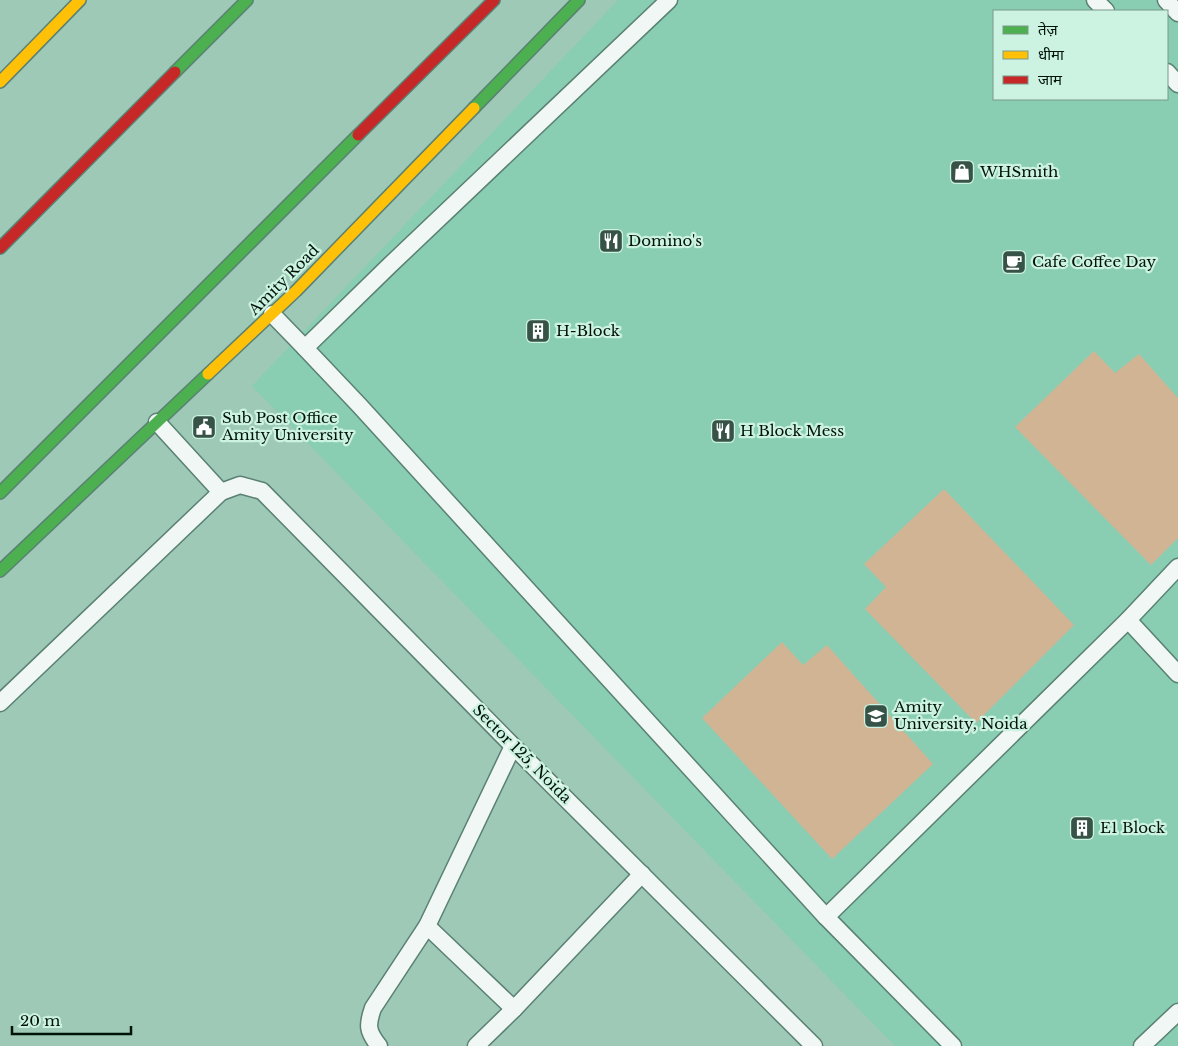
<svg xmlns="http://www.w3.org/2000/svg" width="1178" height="1046" font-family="'Libre Baskerville','Noto Sans Devanagari',serif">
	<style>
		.built { fill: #89ceb2; fill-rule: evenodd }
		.green { fill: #d0b494 }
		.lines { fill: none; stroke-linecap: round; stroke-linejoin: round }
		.lane-casing { stroke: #5a8173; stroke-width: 19 }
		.fast-casing { stroke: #5a8173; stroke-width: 14 }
		.slow-casing { stroke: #5a8173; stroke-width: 14 }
		.jam-casing { stroke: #5a8173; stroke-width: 14 }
		.lane { stroke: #f0f7f4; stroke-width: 16 }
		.fast { stroke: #4caf50; stroke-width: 11 }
		.slow { stroke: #ffc107; stroke-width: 11 }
		.jam { stroke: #c62828; stroke-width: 11 }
		.labels { text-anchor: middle; stroke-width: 4.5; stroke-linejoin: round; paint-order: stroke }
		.poi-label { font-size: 15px; fill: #00120a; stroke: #ccf3e1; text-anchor: start }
		.street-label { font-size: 15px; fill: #00120a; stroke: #ccf3e1 }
	</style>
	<rect width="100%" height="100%" fill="#9dc9b6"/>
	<path class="built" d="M618,0H1178V1046H895L252,386ZM994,11H1167V99H994Z"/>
	<g class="green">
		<path d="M1094,351L1115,373L1139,354L1178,398V538L1151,565L1015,427Z"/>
		<path d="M944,489L1074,625L976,723L865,609L886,587L864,564Z"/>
		<path d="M782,642L803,665L827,645L933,764L832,859L702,718Z"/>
	</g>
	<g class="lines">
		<defs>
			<g id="lane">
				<path d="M669,0L389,266L305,348L359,405L826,917L953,1046"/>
				<path d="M1095,0L1106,11"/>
				<path d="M1166,0L1178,13"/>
				<path d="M1167,72L1178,84"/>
				<path d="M272,314L305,348"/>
				<path d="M157,422L221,492"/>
				<path d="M1128,620L1178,674"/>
				<path d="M0,703L221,492L240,485L262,491L513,746L814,1046"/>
				<path d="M826,917L1128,620L1178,567"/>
				<path d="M427,926L514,1009"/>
				<path d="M379,1046C367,1031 367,1025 373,1008L427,926L513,746"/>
				<path d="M476,1046L514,1009L642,874"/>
				<path d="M1142,1046L1178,1012"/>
			</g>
			<g id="fast">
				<path d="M175,72L247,0"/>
				<path d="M474,108L579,0"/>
				<path d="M0,493L358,135"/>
				<path d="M0,571L208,374"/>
			</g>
			<g id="slow">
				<path d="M0,82L80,0"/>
				<path d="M208,374L296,291L474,108"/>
			</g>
			<g id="jam">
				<path d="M358,135L494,0"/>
				<path d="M0,248L175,72"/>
			</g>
		</defs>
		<use href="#lane" class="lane-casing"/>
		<use href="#fast" class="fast-casing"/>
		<use href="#slow" class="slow-casing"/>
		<use href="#jam" class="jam-casing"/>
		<use href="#lane" class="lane"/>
		<use href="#fast" class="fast"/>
		<use href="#slow" class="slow"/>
		<use href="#jam" class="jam"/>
	</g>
	<defs>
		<symbol id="shop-square" viewBox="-11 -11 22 22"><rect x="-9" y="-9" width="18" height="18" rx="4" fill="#375246" stroke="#ccf3e1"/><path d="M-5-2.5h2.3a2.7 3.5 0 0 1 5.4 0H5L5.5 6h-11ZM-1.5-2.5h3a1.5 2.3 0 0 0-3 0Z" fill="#fff"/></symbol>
		<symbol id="restaurant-square" viewBox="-11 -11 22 22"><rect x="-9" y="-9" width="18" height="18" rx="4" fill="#375246" stroke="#ccf3e1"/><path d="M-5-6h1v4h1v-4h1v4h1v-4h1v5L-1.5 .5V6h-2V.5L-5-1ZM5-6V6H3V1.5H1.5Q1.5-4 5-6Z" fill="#fff"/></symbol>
		<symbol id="cafe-square" viewBox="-11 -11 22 22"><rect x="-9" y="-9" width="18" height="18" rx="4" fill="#375246" stroke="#ccf3e1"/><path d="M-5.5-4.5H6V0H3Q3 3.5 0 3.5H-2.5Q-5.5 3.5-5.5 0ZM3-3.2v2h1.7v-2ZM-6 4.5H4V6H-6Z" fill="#fff"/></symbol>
		<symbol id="building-square" viewBox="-11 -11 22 22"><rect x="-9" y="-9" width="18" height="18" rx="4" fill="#375246" stroke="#ccf3e1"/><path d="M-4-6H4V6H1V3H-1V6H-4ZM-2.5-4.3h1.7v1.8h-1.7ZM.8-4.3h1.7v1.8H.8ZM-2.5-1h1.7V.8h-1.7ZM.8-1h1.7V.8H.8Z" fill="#fff"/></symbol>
		<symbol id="civic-square" viewBox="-11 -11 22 22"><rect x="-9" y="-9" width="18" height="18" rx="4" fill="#375246" stroke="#ccf3e1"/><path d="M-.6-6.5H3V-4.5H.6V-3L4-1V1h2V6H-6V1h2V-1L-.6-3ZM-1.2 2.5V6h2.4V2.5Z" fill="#fff"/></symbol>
		<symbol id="university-square" viewBox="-11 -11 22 22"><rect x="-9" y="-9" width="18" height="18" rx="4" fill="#375246" stroke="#ccf3e1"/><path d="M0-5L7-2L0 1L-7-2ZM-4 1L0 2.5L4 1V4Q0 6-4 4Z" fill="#fff"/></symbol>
	</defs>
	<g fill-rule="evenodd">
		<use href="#shop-square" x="948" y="158" width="28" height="28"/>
		<use href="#restaurant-square" x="597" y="227" width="28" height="28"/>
		<use href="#cafe-square" x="1000" y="248" width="28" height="28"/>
		<use href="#building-square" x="524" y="317" width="28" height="28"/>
		<use href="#civic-square" x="190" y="413" width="28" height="28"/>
		<use href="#restaurant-square" x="709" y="417" width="28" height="28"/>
		<use href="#university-square" x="862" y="702" width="28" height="28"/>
		<use href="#building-square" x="1068" y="814" width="28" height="28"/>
	</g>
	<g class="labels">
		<g class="poi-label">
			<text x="980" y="177">WHSmith</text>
			<text x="628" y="246">Domino's</text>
			<text x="1032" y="267">Cafe Coffee Day</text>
			<text x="556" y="336">H-Block</text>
			<text x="222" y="423">Sub Post Office<tspan x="222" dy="17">Amity University</tspan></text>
			<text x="740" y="436">H Block Mess</text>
			<text x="894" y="712">Amity<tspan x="894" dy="17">University, Noida</tspan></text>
			<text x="1100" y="833">E1 Block</text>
		</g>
		<g class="street-label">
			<text transform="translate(284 280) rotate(-45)" y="5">Amity Road</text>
			<text transform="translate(522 754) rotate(45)" y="5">Sector 125, Noida</text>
		</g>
	</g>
	<rect x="993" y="10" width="175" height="90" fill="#ccf3e1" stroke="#7a998b"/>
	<rect x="1003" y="26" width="25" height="8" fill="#4caf50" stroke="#7a998b"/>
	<text x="1038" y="35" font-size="15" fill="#00120a">तेज़</text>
	<rect x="1003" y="51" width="25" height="8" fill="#ffc107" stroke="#7a998b"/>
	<text x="1038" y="60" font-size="15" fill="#00120a">धीमा</text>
	<rect x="1003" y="76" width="25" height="8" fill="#c62828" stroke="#7a998b"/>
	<text x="1038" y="85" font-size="15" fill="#00120a">जाम</text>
	<path d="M12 1026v8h119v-8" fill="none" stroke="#00120a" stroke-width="2.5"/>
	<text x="20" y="1026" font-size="15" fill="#00120a" stroke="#ccf3e1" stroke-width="4" paint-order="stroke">20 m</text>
</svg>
